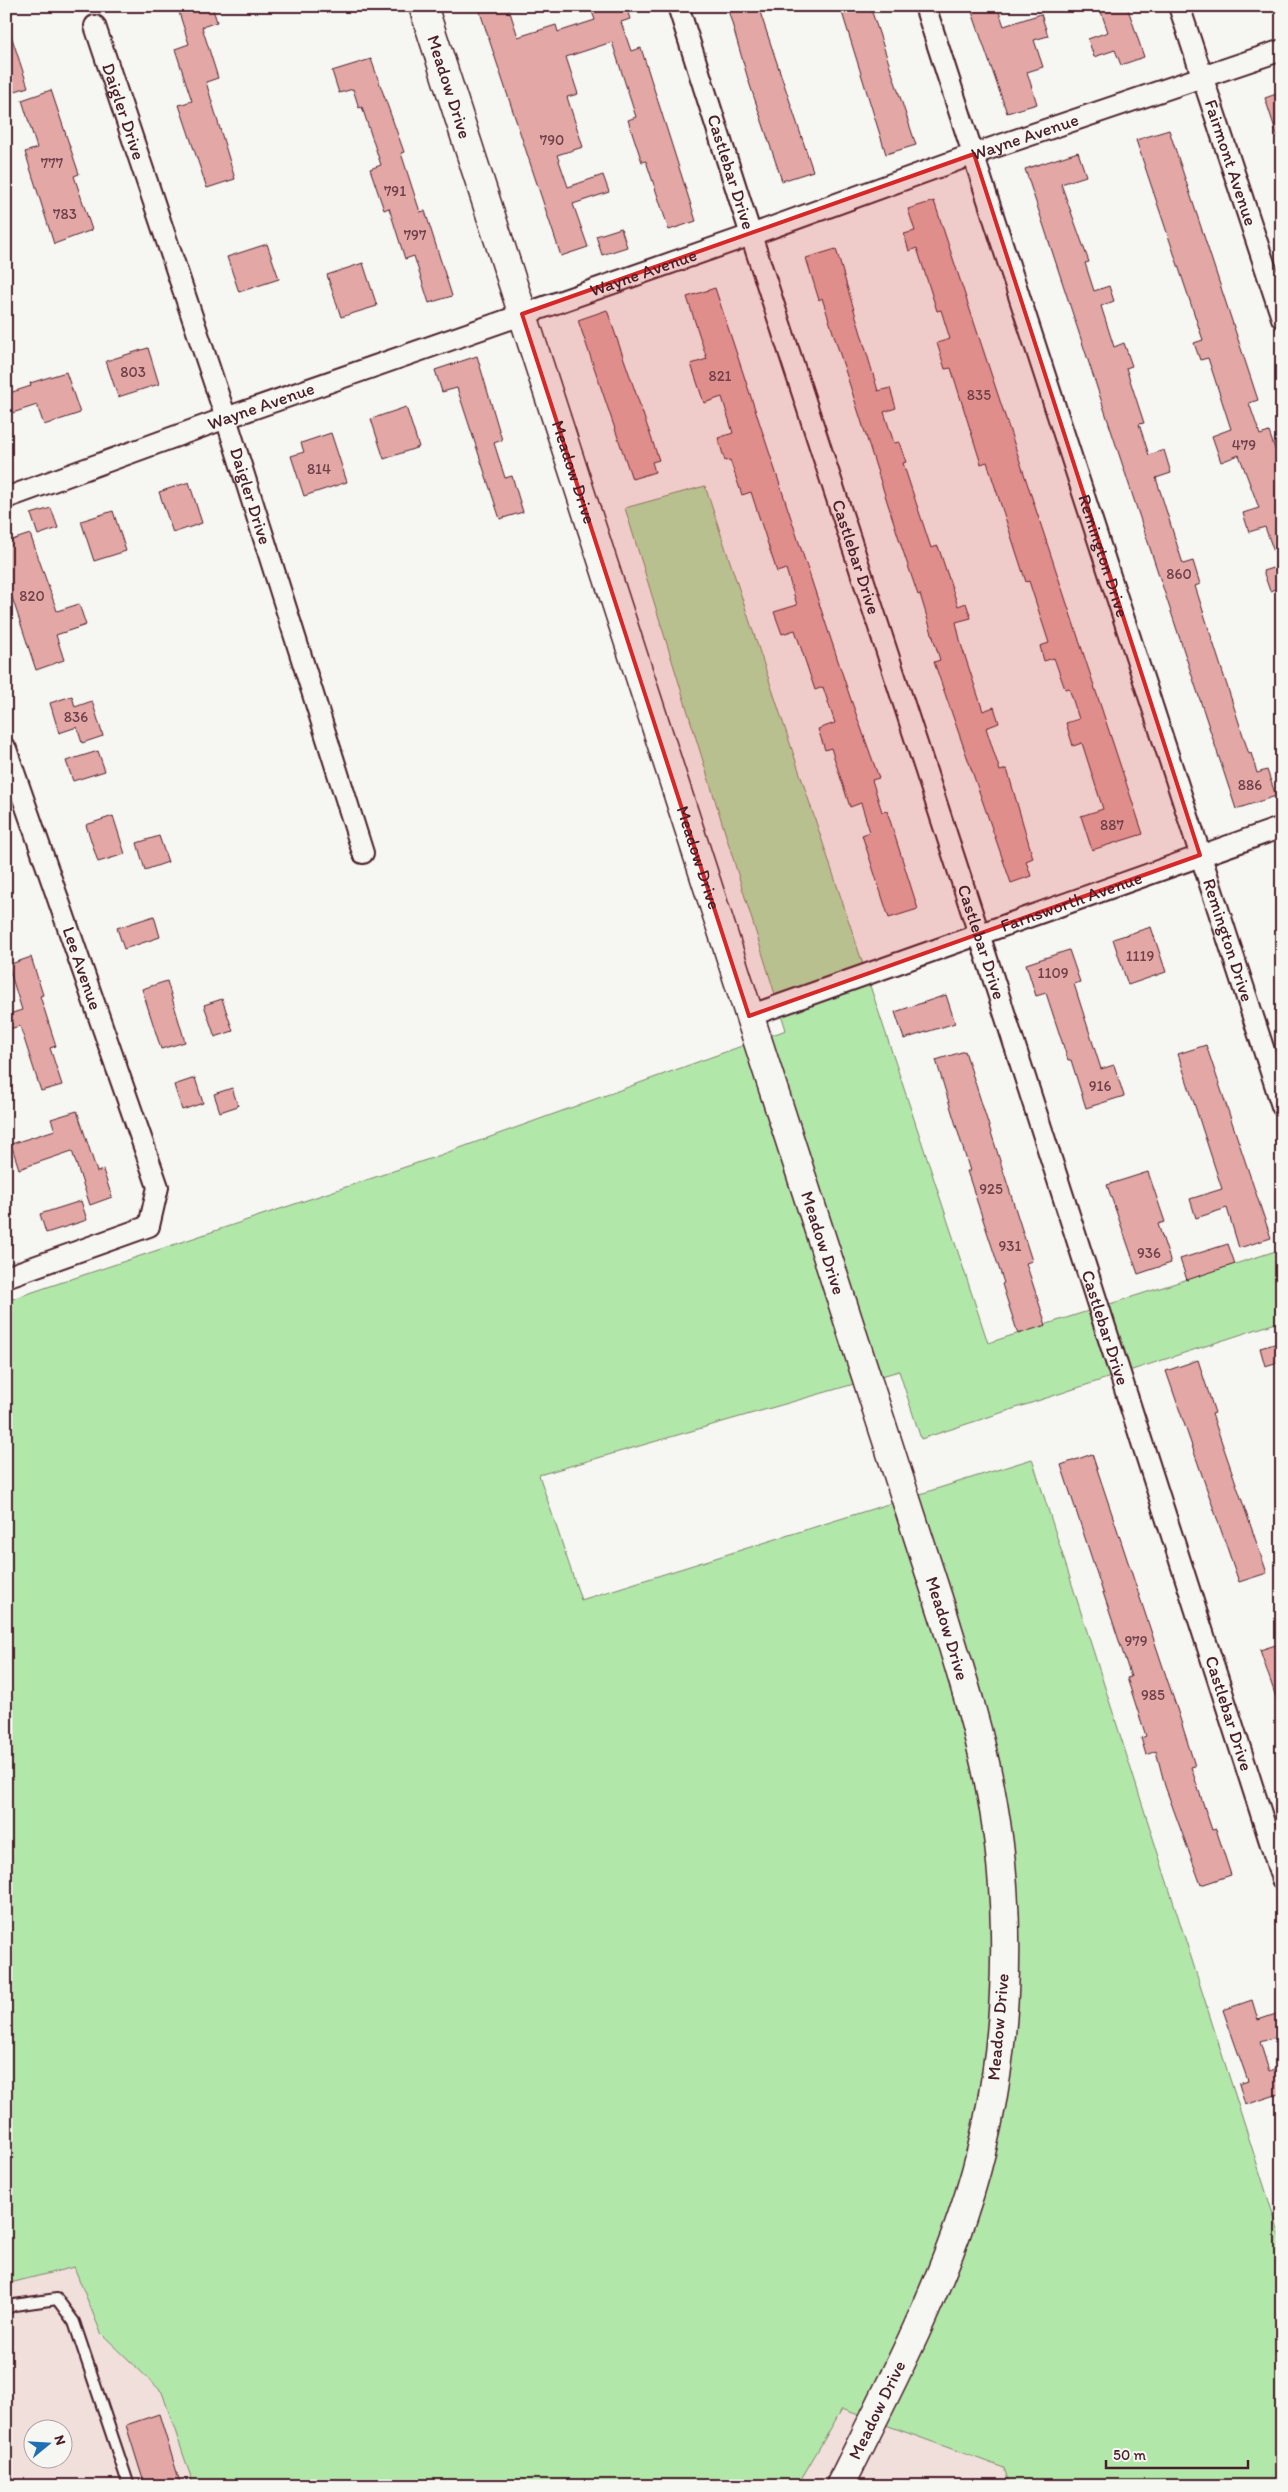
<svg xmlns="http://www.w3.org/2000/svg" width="1288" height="2492" font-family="Itim,sans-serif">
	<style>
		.built { fill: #f0dfdb; fill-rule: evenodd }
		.green { fill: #b2e7aa; stroke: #7e836a }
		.building { fill: #e3a8a6; stroke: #4a1f2b }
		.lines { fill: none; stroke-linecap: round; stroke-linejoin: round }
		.lane-casing { stroke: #4a1f2b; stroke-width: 14 }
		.street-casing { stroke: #4a1f2b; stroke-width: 24 }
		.secondary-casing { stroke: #4a1f2b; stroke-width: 31 }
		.lane { stroke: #f6f6f2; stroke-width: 10 }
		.street { stroke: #f6f6f2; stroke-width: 20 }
		.secondary { stroke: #f6f6f2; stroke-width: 28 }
		.marked { fill: #d62828; fill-opacity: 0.2; stroke: #d62828; stroke-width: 4; stroke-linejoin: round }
		.labels { text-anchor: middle; stroke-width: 5; stroke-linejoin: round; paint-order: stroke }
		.number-label { font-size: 15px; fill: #70414a }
		.street-label { font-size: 18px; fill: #4a1f2b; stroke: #f6f6f2 }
	</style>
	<rect width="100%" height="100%" fill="#f6f6f2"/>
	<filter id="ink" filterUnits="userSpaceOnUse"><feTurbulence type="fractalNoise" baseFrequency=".02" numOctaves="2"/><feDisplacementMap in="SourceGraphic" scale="10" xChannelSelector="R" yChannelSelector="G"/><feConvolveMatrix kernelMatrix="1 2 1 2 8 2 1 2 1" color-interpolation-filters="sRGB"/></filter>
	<g filter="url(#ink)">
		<g class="built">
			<path d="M74,2267L101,2333L162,2392L194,2486H6V2284ZM32,2430H62V2460H32Z"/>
			<path d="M841,2409L1005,2468L1010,2486H797Z"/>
		</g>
		<path class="green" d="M705,486L988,1343L1282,1249V1321L921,1439L899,1371L539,1475L581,1600L1032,1459L1282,2242V2486H1010L1004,2468L842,2409L797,2486H194L162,2392L101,2333L74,2267L6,2284V1301L435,1157L786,1030L625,508Z"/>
		<g class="building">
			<path d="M177,6H212L217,22L202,27L218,78L206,82L235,179L207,188L179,105L192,101L175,49L189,44Z"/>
			<path d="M478,6H508L518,37L556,25L558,32L595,20L590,6H626L630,19L621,22L631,51L641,48L696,221L669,230L646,161L642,162L628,120L636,117L612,42L566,57L578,94L567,97L583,147L557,155L568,187L603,175L609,192L573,204L588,247L561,256Z"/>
			<path d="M727,6H758L813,171L782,181L748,79Z"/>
			<path d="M840,6H870L916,145L886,154Z"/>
			<path d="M970,6H997L1004,26L1041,14L1048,36L1034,40L1043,67L1027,72L1037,104L1007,113Z"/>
			<path d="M1099,6H1127L1144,57L1121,65L1115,50L1094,57L1088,39L1108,32Z"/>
			<path d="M6,29H9L28,87L6,94Z"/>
			<path d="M371,59L404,152L401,153L420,212L425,211L452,296L429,303L414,256L405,259L389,208L384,210L370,169L381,165L362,107L359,108L353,89L339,93L332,71Z"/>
			<path d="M51,90L79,174L74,176L92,230L54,244L25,152L37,148L22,100Z"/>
			<path d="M1282,92V140L1279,141L1265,98Z"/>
			<path d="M1169,130L1258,400L1249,403L1260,435L1269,432L1282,469V586L1270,591L1263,571L1279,566L1265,527L1249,532L1243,513L1259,508L1239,455L1221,462L1212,436L1231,429L1208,358L1200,360L1194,343L1203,340L1136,140Z"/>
			<path d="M1078,152L1086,176L1061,184L1089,262L1085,263L1094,291L1109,286L1114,301L1101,306L1114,347L1124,343L1132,366L1126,368L1144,423L1139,424L1149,455L1164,450L1171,473L1156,478L1183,564L1193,561L1200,584L1195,586L1249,754L1251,753L1257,773L1267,770L1276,796L1236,809L1025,169Z"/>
			<path d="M934,201L1143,834L1092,850L1081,816L1103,809L1082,743L1073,746L1066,723L1079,719L1069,688L1065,689L1054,658L1044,661L1040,646L1049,643L1029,581L1026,582L987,462L981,464L951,368L945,369L937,343L950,339L941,310L937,311L917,248L909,251L904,234L915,231L908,209Z"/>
			<path d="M621,228L627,247L602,255L596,236Z"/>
			<path d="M267,244L279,279L239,292L227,257Z"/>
			<path d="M836,249L878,391L890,388L896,408L884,412L894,443L899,442L906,462L903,463L931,548L938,546L958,606L966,603L971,618L956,622L961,644L983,711L994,707L999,723L986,728L1000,771L1007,769L1033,858L1026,861L1031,876L1011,883L934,662L940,660L920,594L918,595L901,545L822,298L819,300L806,258Z"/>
			<path d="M363,263L377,306L341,317L327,275Z"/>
			<path d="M715,288L850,697L879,778L872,780L882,812L887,811L918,909L889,918L862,835L870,832L861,803L850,807L831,748L825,750L818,729L835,723L823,687L815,690L795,630L782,634L774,612L797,605L786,569L777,572L751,492L742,495L730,460L725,461L718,438L733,433L722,397L704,403L691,364L707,359L687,297Z"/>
			<path d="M607,310L659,460L652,462L655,472L632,479L578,320Z"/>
			<path d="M148,348L159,384L118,397L106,361Z"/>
			<path d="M477,356L502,440L494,443L505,478L512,476L523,512L500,519L457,388L442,392L435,370Z"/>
			<path d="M66,372L80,413L44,425L37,405L6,415V394L31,386L30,383Z"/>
			<path d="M406,407L419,447L384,459L371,419Z"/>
			<path d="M331,433L347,482L304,496L291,456L304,452L301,443Z"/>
			<path d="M189,482L202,523L173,533L159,492Z"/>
			<path d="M51,508L58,528L38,535L31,514Z"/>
			<path d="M113,511L126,551L94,561L81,521Z"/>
			<path d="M30,534L57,611L79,604L86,625L56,635L64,660L36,670L6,579V542Z"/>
			<path d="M72,696L75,707L92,701L103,736L82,743L77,727L59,733L50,703Z"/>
			<path d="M98,751L105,771L73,781L66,761Z"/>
			<path d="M113,816L125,854L98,862L86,825Z"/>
			<path d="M159,836L168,862L145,870L137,843Z"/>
			<path d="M154,916L160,937L124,949L117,928Z"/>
			<path d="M1151,927L1166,972L1128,985L1113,939Z"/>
			<path d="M1069,950L1080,982L1074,984L1101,1069L1114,1065L1124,1096L1086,1108L1071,1060H1068L1046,993L1036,996L1026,964Z"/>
			<path d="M31,957L43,995L40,996L56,1046L50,1048L62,1085L41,1091L20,1026L6,1030V1015L22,1010L8,965Z"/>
			<path d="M167,981L185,1042L161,1049L142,989Z"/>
			<path d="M946,995L955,1023L904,1039L895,1012Z"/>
			<path d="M222,999L233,1031L215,1037L204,1005Z"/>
			<path d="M1206,1045L1271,1238L1239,1248L1227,1208L1196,1218L1190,1199L1222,1189L1178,1054Z"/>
			<path d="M965,1051L1032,1261L1026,1263L1046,1325L1018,1334L1002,1284L1004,1283L967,1171H970L936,1060Z"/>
			<path d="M195,1078L203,1103L182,1110L174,1085Z"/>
			<path d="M232,1088L238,1106L220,1112L214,1094Z"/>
			<path d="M77,1111L97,1172L103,1170L112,1197L90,1205L72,1151L19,1169L11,1144L55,1130L51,1119Z"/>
			<path d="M1148,1172L1165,1222L1158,1224L1171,1263L1138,1274L1107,1185Z"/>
			<path d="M81,1201L87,1220L46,1233L40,1214Z"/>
			<path d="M1228,1244L1235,1264L1187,1280L1180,1259Z"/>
			<path d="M1282,1342V1361L1265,1366L1260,1348Z"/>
			<path d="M1198,1360L1215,1413L1212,1414L1267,1573L1239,1582L1166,1371Z"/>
			<path d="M1092,1454L1178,1712L1195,1766L1191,1767L1212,1830L1216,1829L1231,1875L1201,1885L1165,1786L1156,1751L1146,1755L1141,1738L1146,1736L1127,1678L1131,1677L1061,1465Z"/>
			<path d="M1282,1643V1705L1279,1706L1260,1650Z"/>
			<path d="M1252,2000L1258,2020L1276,2014L1282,2032V2035L1260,2042L1269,2071L1282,2066V2093L1245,2105L1239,2084L1248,2081L1223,2010Z"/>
			<path d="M159,2414L181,2486H145L126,2425Z"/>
		</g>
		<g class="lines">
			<defs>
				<path id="lane" d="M6,2309L14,2305L57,2299L74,2322L129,2486"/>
				<g id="street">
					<path id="s1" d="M678,6L751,235L979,934L1282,1879"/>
					<path id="s2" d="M925,6L1282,1106"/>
					<path id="s3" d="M1179,6L1282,318"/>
					<path id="s4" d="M95,26L226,418L363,853"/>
					<path id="s5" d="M6,498L226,418L751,235L974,154L1282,50"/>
					<path id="s6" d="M6,749L158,1187L149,1226L6,1277"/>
					<path id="s7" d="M749,1016L1282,827"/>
				</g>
				<g id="secondary">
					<path id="s8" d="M423,6L945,1620C961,1673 978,1727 989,1782C1017,1923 1009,2080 962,2217C930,2311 884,2397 840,2486"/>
				</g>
			</defs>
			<use href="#lane" class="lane-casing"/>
			<use href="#street" class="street-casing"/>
			<use href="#secondary" class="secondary-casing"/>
			<use href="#lane" class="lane"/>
			<use href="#street" class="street"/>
			<use href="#secondary" class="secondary"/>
		</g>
	</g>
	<path class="marked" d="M974,154L1200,855L749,1016L522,314Z"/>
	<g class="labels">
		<g class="number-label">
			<text x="552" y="145">790</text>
			<text x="52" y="168">777</text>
			<text x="395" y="196">791</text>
			<text x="65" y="219">783</text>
			<text x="415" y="240">797</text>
			<text x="133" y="377">803</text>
			<text x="720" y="381">821</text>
			<text x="979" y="400">835</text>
			<text x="1244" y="450">479</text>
			<text x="319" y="474">814</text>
			<text x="1179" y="579">860</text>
			<text x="32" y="601">820</text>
			<text x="76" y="722">836</text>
			<text x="1250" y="790">886</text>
			<text x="1112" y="830">887</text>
			<text x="1140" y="961">1119</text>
			<text x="1053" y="978">1109</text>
			<text x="1100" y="1091">916</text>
			<text x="991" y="1194">925</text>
			<text x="1010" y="1251">931</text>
			<text x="1149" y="1258">936</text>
			<text x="1136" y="1646">979</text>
			<text x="1153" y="1700">985</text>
		</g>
		<g class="street-label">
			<text dy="6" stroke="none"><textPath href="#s8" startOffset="85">Meadow Drive</textPath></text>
			<text dy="6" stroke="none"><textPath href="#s4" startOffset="90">Daigler Drive</textPath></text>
			<text dy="6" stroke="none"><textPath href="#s5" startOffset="1081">Wayne Avenue</textPath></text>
			<text dy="6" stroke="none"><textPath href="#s3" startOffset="165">Fairmont Avenue</textPath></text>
			<text dy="6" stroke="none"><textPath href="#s1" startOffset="174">Castlebar Drive</textPath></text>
			<text dy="6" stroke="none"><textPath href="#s5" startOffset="676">Wayne Avenue</textPath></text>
			<text dy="6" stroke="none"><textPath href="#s5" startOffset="271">Wayne Avenue</textPath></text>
			<text dy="6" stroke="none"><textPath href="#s8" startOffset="490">Meadow Drive</textPath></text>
			<text dy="6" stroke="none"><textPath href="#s4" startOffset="495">Daigler Drive</textPath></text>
			<text dy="6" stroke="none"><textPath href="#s2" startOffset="578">Remington Drive</textPath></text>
			<text dy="6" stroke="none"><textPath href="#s1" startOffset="579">Castlebar Drive</textPath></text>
			<text dy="6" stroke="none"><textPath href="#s8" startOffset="895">Meadow Drive</textPath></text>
			<text dy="6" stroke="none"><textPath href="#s7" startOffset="342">Farnsworth Avenue</textPath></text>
			<text dy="6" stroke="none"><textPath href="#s2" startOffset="982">Remington Drive</textPath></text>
			<text dy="6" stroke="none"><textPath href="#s1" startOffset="984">Castlebar Drive</textPath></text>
			<text dy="6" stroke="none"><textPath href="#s6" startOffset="232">Lee Avenue</textPath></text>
			<text dy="6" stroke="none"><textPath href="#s8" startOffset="1300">Meadow Drive</textPath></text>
			<text dy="6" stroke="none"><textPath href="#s1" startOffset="1389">Castlebar Drive</textPath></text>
			<text dy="6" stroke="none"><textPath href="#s8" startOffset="1705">Meadow Drive</textPath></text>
			<text dy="6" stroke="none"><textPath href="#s1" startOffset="1794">Castlebar Drive</textPath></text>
			<text transform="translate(998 2027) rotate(-85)" y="6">Meadow Drive</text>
			<text transform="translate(877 2410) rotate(-64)" y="6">Meadow Drive</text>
		</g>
	</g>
	<rect width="1288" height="2492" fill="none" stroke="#f6f6f2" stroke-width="25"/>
	<rect x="12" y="12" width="1263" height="2467" fill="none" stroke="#4a1f2b" stroke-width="2" filter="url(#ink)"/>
	<g transform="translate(48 2444) rotate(72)"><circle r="24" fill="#f6f6f2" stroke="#b1a0a2"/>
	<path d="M0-4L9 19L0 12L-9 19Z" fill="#1f6fb2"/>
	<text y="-8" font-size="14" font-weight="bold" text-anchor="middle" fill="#4a1f2b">N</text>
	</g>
	<path d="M1106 2460v8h142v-8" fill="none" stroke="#4a1f2b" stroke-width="2.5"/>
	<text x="1113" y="2460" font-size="15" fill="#4a1f2b" stroke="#f6f6f2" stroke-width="4" paint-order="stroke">50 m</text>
</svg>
